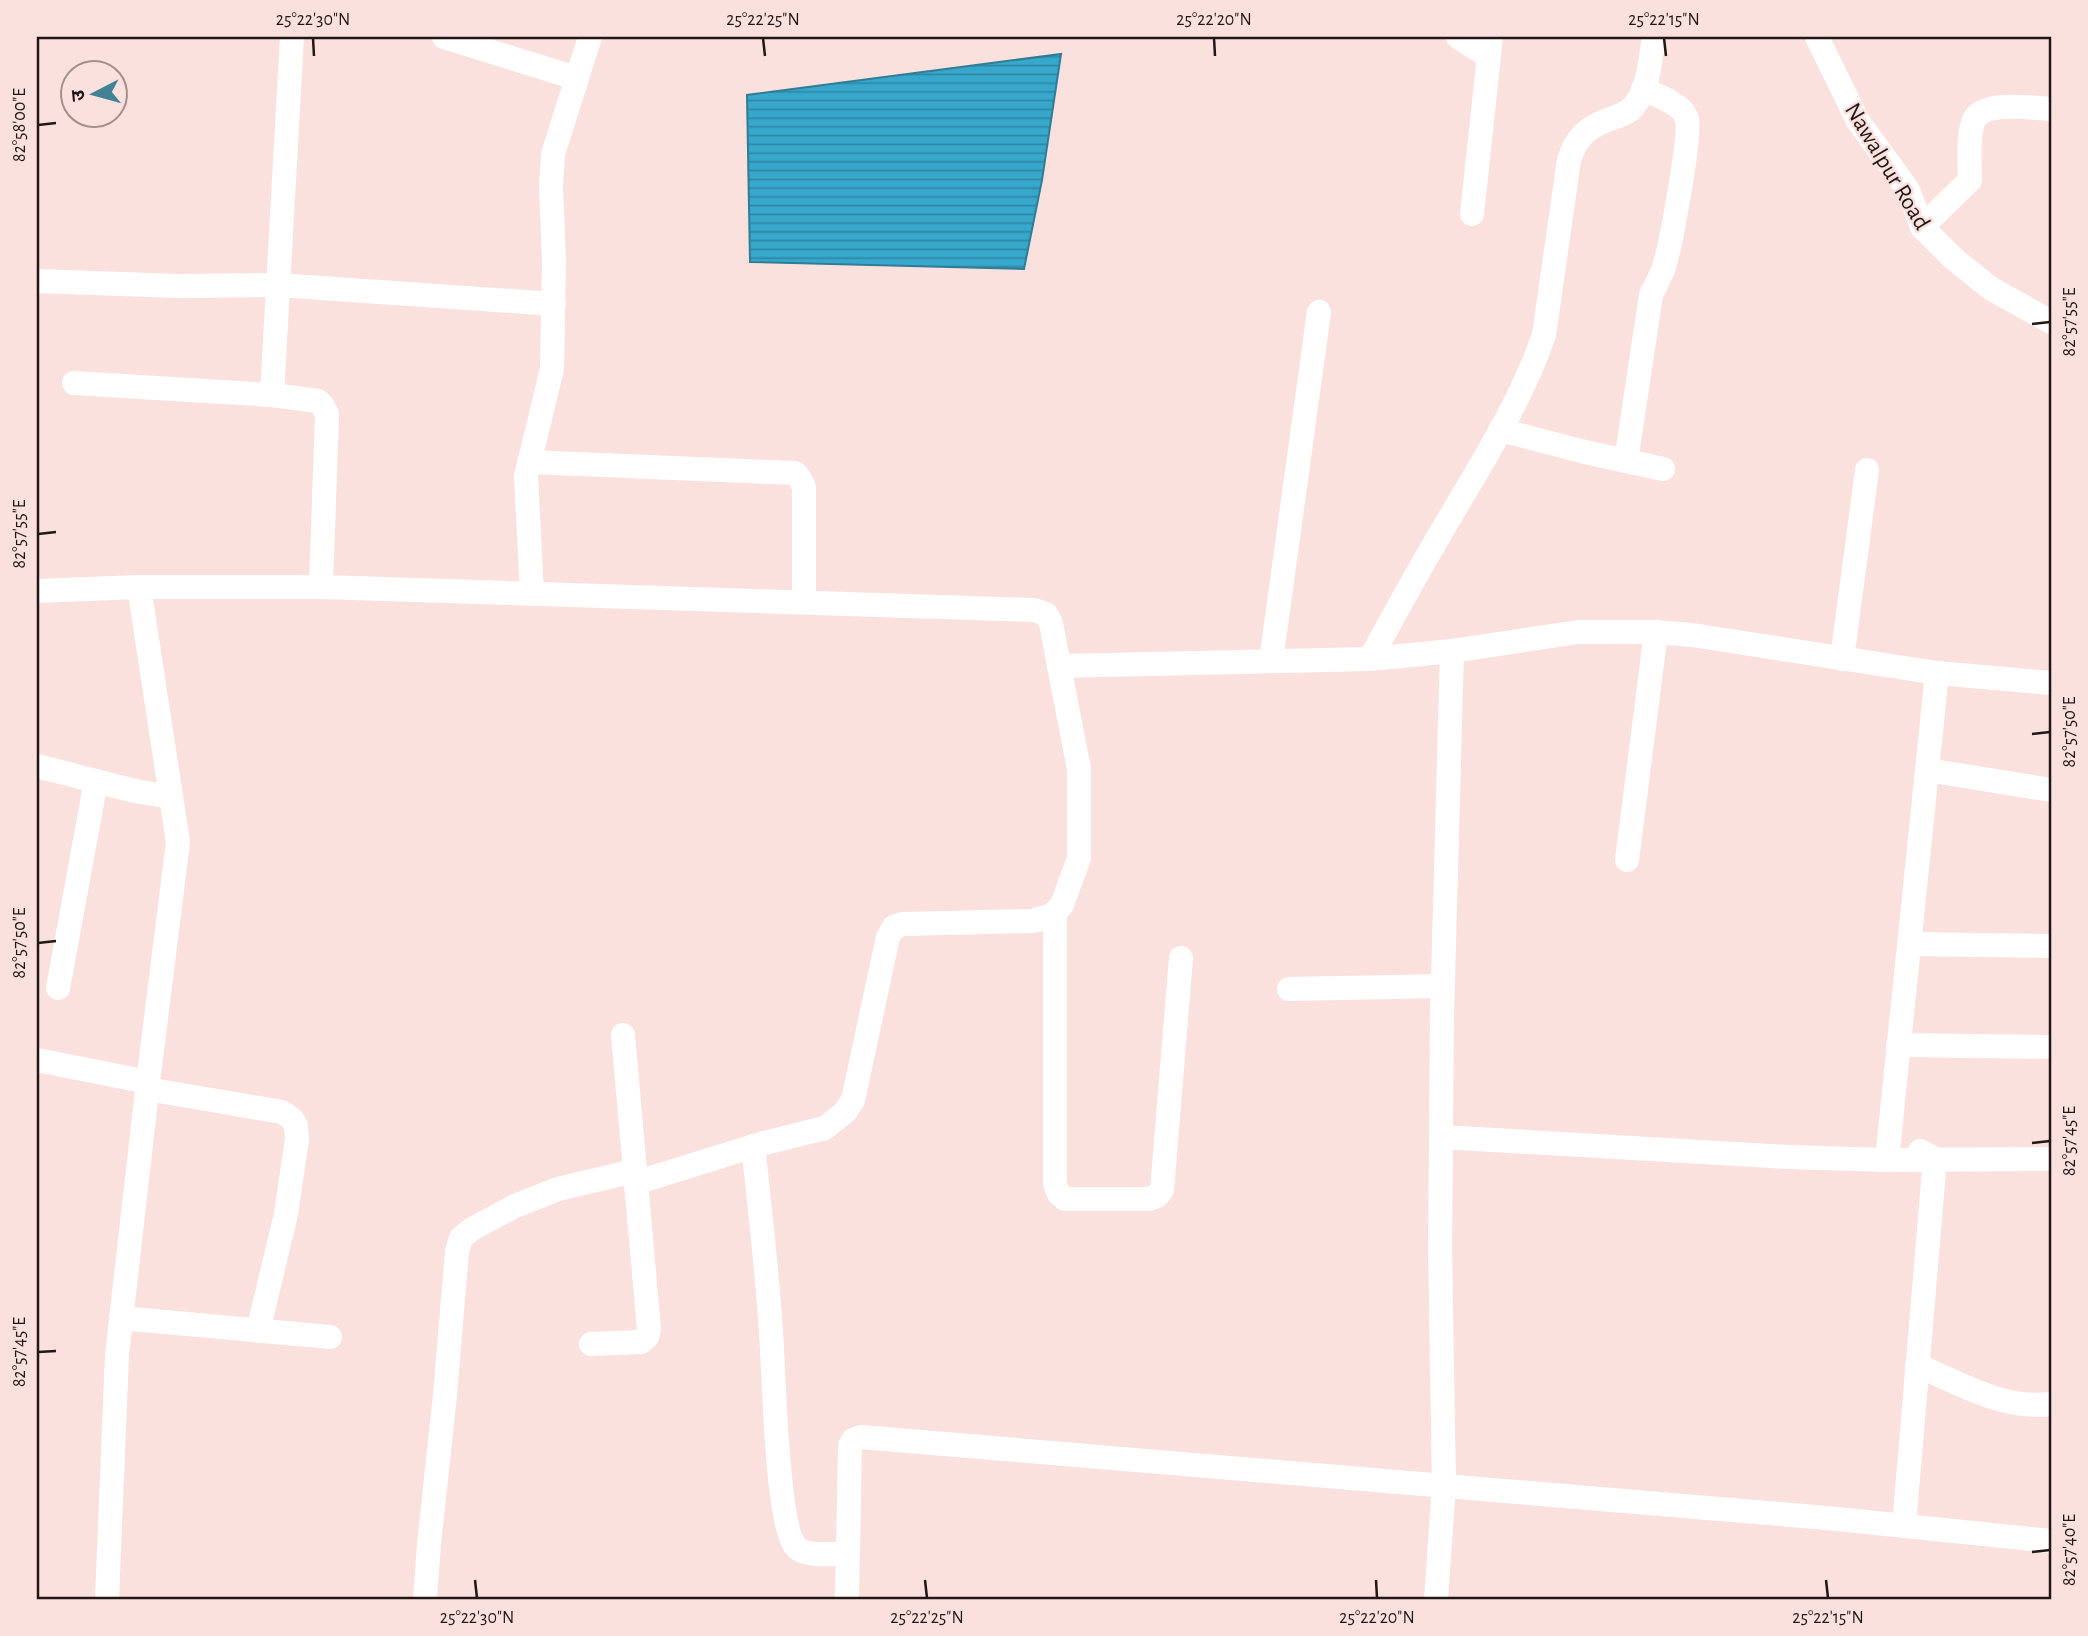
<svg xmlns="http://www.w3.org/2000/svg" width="2088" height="1636" font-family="'Alegreya Sans','Noto Sans Devanagari',sans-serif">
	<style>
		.water { fill: url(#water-rules); stroke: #307c95; stroke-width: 2 }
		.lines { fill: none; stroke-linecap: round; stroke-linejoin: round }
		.minor { stroke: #fff; stroke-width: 24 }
		.ticks { fill: none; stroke: #201716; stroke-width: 2.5 }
		.labels { text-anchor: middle; stroke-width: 5; stroke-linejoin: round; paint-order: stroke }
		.street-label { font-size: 24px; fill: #201716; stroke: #fbe1dd }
		.neatline { fill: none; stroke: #201716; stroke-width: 2.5 }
		.ticks-label { font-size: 18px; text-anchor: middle; fill: #201716 }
	</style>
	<defs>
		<pattern id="water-rules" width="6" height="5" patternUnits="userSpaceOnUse" patternTransform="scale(1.75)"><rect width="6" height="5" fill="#37a8cc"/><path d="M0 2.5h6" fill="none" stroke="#2e88a5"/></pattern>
	</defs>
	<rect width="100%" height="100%" fill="#fbe1dd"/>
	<path class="water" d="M1061,54L1042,180L1024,269L750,262L747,95Z"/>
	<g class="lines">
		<g class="minor">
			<path d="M292,37L272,395L318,401L323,406L327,414L321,587"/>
			<path d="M444,37L576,78"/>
			<path d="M1458,37L1489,57"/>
			<path d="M1817,37L1858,121L1908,190L1922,227L1953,258L1990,288L2051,322"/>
			<path d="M1472,214L1491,37"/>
			<path d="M1922,227L1970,180C1970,164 1967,135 1974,120C1984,100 2032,108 2051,109"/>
			<path d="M37,281L178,286L278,285L554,304"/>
			<path d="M74,383L272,395"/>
			<path d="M1500,430L1585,452L1663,469"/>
			<path d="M1626,461L1651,295C1655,287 1659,279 1663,270C1670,251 1691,136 1687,119C1682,103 1657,96 1643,89"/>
			<path d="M529,462L795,473L800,479L804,487V602"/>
			<path d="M139,587H321L1034,610L1046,614L1051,623L1059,666"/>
			<path d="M37,591L139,587L178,842L148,1082L117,1355L107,1599"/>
			<path d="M532,594L526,476L552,369L554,262L551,186L553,154L590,37"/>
			<path d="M1370,659L1452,651L1578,632H1656L1692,635L1937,673L2051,683"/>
			<path d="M1842,659L1867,470"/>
			<path d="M1271,661L1319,312"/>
			<path d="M37,766L135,791L171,797"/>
			<path d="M1927,770L2051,790"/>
			<path d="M1627,860L1656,632"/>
			<path d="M1055,912V1184L1059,1194L1065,1199H1148L1157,1196L1162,1190L1181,958"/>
			<path d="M1909,944L2051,946"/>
			<path d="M58,988L96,781"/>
			<path d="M1289,989L1443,986"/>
			<path d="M1898,1045L2051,1047"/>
			<path d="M37,1060L148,1082"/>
			<path d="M147,1089L282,1112L292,1119L296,1126L297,1139L286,1214L258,1331"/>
			<path d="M1441,1137L1789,1157L1887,1160L2051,1159"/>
			<path d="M753,1146C760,1208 767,1270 771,1332C774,1369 776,1526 796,1547C807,1558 833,1553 848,1554"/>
			<path d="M1887,1160L1937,673"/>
			<path d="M635,1183L764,1143L825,1128L845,1112L853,1100L888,937L894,927L903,924L1033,921L1052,915L1062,905L1079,858V769L1059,666L1370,659C1394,615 1418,571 1443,529C1480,466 1520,404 1544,335L1569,160C1576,137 1588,127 1610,119C1617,117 1624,114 1630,110C1649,93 1650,60 1654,37"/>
			<path d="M121,1318L330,1337"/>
			<path d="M591,1344L641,1342L647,1337L649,1329L623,1035"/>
			<path d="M1917,1365C1960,1384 2004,1410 2051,1404"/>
			<path d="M1904,1526L1935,1159L1920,1151"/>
			<path d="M425,1599L429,1544L445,1395L457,1251L461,1238L472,1229L515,1206L558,1189L634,1171"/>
			<path d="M847,1599L850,1446L853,1440L861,1437L1827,1518L2051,1541"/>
			<path d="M1436,1599L1444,1485L1440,1248L1442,1016L1452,651"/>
		</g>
	</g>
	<path class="ticks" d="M313,38L314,56M763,38L765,56M1214,38L1215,56M1664,38L1666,56M38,125L56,123M2032,324L2050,322M38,534L56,532M2032,734L2050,732M38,943L56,941M2032,1143L2050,1141M38,1352L56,1351M2032,1552L2050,1550M475,1580L477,1598M925,1580L927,1598M1376,1580L1377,1598M1826,1580L1828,1598"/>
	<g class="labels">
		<g class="street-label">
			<text transform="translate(1888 166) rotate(59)" y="8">Nawalpur Road</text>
		</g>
	</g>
	<rect width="2088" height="1636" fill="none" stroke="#fbe1dd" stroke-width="77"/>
	<g transform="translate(94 94) rotate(264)"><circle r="33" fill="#fbe1dd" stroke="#a3908d" stroke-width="2"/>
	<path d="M0-5L12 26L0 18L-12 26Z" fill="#438196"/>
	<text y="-10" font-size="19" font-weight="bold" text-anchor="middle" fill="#201716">उ</text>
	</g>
	<rect x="38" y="38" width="2012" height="1560" class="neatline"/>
	<g class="ticks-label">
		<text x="313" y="25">25°22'30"N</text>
		<text x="763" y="25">25°22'25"N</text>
		<text x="1214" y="25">25°22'20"N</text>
		<text x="1664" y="25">25°22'15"N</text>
		<text transform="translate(19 125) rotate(-90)" y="6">82°58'00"E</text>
		<text transform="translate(2069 322) rotate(-90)" y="6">82°57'55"E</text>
		<text transform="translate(19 534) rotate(-90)" y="6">82°57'55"E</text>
		<text transform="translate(2069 732) rotate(-90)" y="6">82°57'50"E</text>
		<text transform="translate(19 943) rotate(-90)" y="6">82°57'50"E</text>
		<text transform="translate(2069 1141) rotate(-90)" y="6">82°57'45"E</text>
		<text transform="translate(19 1352) rotate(-90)" y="6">82°57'45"E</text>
		<text transform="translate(2069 1550) rotate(-90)" y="6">82°57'40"E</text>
		<text x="477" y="1623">25°22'30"N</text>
		<text x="927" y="1623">25°22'25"N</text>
		<text x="1377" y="1623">25°22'20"N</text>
		<text x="1828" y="1623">25°22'15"N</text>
	</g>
</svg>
